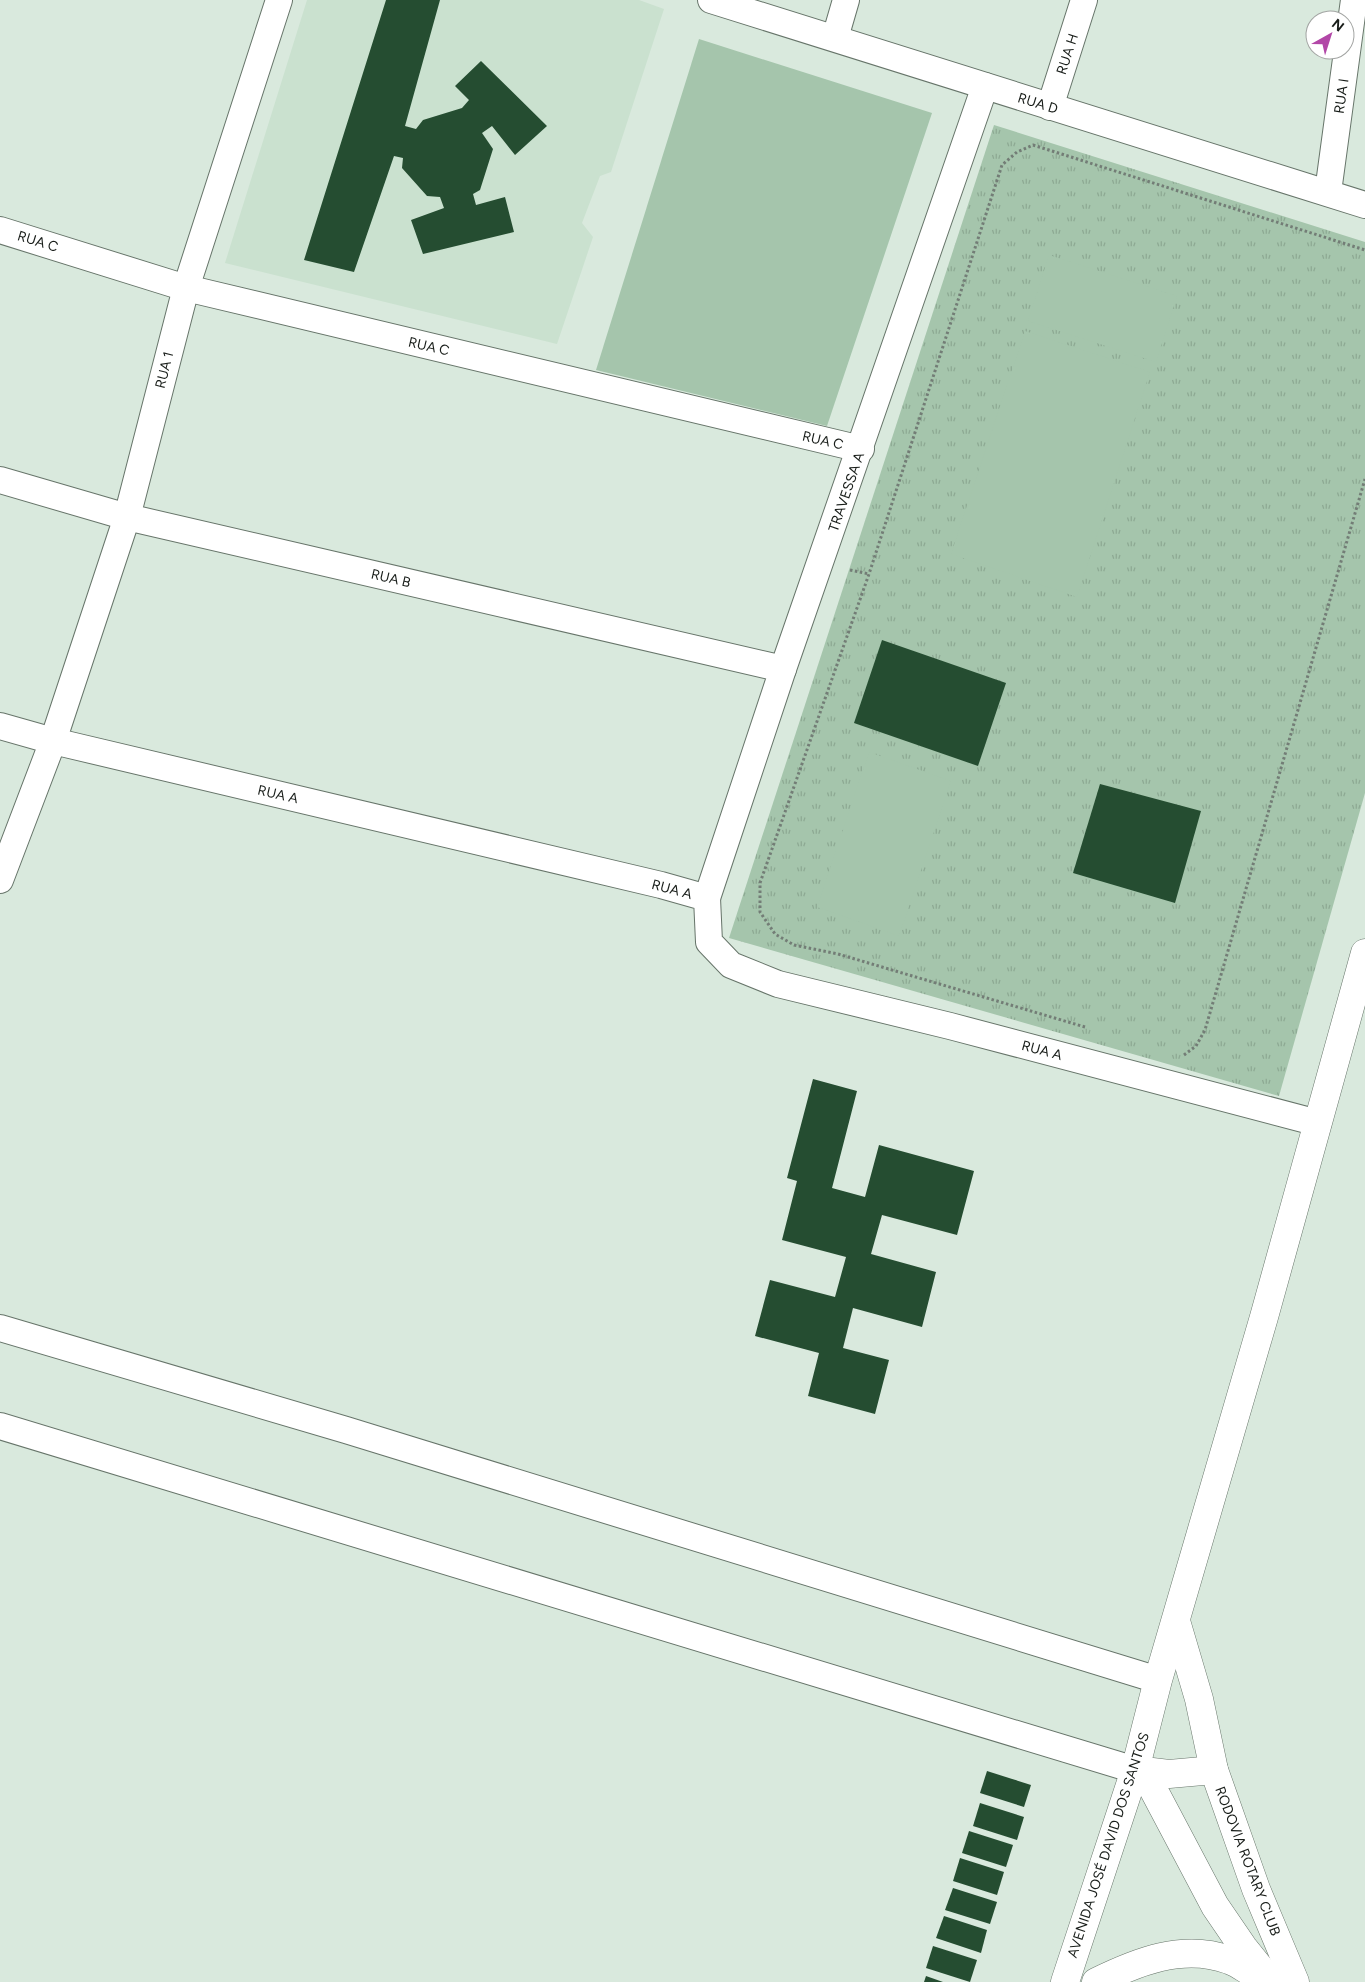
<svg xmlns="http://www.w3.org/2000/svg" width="1365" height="1982" font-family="Figtree,sans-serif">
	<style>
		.built { fill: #cae1cf }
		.park { fill: url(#park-tufts) }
		.garden { fill: #a5c5ac }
		.building { fill: #254d31 }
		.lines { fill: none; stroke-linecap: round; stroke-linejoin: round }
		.street-casing { stroke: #67756a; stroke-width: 28 }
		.secondary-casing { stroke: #67756a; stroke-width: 29 }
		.path { stroke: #737d76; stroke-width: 3; stroke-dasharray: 2.5 2.5; stroke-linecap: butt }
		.street { stroke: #fff; stroke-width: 26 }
		.secondary { stroke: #fff; stroke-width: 28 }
		.labels { text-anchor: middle; stroke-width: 5; stroke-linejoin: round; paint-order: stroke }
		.street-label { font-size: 14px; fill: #181d19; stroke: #fff }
	</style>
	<defs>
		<pattern id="park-tufts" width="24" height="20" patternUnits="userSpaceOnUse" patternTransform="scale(1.25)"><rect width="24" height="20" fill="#a5c5ac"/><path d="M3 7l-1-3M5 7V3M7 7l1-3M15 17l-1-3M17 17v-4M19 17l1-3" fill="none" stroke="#8da993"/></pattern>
	</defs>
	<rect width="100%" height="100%" fill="#d9e9dd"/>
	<path class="built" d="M307,0H639L664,9L611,172L600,176L582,223L593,237L557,344L225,263Z"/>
	<path class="park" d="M994,125L1365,242V793L1279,1096L729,938Z"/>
	<g class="garden">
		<path d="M699,39L932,113L827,426L596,370Z"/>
		<path d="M1049,255L1177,296L1156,362L1028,321Z"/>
		<path d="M1025,331L1150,372L1077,597L951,554Z"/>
		<path d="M869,752L951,781L899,936L817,907Z"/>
	</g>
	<g class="building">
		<path d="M386,0H440L405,126L416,129L423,120L462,108L469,100L455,86L481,61L547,126L515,155L492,126L482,133L493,149L480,190L473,194L476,205L505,197L514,232L423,254L411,220L444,208L440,197L427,196L402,168L403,158L394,156L354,272L304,260Z"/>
		<path d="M882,640L1006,683L978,766L854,723Z"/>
		<path d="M1100,784L1201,811L1175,903L1073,873Z"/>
		<path d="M813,1079L857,1091L832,1188L865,1197L879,1145L974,1171L957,1235L882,1215L871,1254L936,1272L922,1327L853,1308L843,1348L889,1360L875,1414L808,1396L819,1353L755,1336L770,1280L835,1297L846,1257L782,1240L797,1181L787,1178Z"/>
		<path d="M987,1771L1031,1785L1024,1807L980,1793Z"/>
		<path d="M980,1803L1024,1817L1017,1840L973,1826Z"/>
		<path d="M969,1831L1013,1845L1006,1867L962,1853Z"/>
		<path d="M960,1858L1004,1872L997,1895L953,1881Z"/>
		<path d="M953,1888L997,1902L990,1924L945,1910Z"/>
		<path d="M944,1916L987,1930L981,1953L936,1938Z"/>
		<path d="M933,1946L977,1960L970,1982L926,1968Z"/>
		<path d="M926,1976L943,1982H924Z"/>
	</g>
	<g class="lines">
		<defs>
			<g id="street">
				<path d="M711,0L1365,205"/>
				<path d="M835,38L846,0"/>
				<path d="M1050,107L1084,0"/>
				<path d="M1328,192L1354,0"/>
				<path d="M0,230L186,288L861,449"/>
				<path d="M0,480L127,517L783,669"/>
				<path d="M0,726L53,741L661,885L707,898L709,942L731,965L778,984L950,1026L1318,1123"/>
				<path d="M0,880L53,741L127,517L186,288L279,0"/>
				<path d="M707,898L783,669L985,86"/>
				<path d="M0,1328L346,1430L1158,1680"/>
				<path d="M0,1426L1135,1770"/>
			</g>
			<g id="secondary">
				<path d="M1176,1621L1199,1699L1214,1770L1256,1889L1295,1982"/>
				<path d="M1135,1770L1151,1785L1215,1906L1243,1947L1271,1982"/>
				<path d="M1135,1770L1169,1774L1214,1770"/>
				<path d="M1065,1982L1135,1770L1158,1680L1264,1317L1365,953"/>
				<path d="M1096,1982C1137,1962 1183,1943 1229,1960C1239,1963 1249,1972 1259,1977"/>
			</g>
		</defs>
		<use href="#street" class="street-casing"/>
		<use href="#secondary" class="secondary-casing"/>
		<g class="path">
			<path d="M850,570L869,574"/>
			<path d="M1085,1027L838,954L794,945L775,934L760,912V883L869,574L1002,165L1017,152L1033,145L1365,250"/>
			<path d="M1184,1055L1196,1046L1205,1030L1365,479"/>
		</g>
		<use href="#street" class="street"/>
		<use href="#secondary" class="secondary"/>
	</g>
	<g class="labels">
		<g class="street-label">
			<text transform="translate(1067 54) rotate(-72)" y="5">RUA H</text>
			<text transform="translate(1341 96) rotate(-82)" y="5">RUA I</text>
			<text transform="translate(1038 103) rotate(17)" y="5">RUA D</text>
			<text transform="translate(38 241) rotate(17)" y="5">RUA C</text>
			<text transform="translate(429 346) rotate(13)" y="5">RUA C</text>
			<text transform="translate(164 370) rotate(-76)" y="5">RUA 1</text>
			<text transform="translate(823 440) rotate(13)" y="5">RUA C</text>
			<text transform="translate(846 492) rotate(-71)" y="5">TRAVESSA A</text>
			<text transform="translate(391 578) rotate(13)" y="5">RUA B</text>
			<text transform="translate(278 794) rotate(13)" y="5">RUA A</text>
			<text transform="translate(672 889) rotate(15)" y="5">RUA A</text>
			<text transform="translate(1042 1050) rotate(15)" y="5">RUA A</text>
			<text transform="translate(1108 1845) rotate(-72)" y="5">AVENIDA JOSÉ DAVID DOS SANTOS</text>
			<text transform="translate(1248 1861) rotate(69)" y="5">RODOVIA ROTARY CLUB</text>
		</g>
	</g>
	<g transform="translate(1330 35) rotate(39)"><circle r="24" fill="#ffffff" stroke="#a3a5a3"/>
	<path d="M0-4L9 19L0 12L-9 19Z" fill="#b247a7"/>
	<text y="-8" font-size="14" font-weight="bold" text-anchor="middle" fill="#181d19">N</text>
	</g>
</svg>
